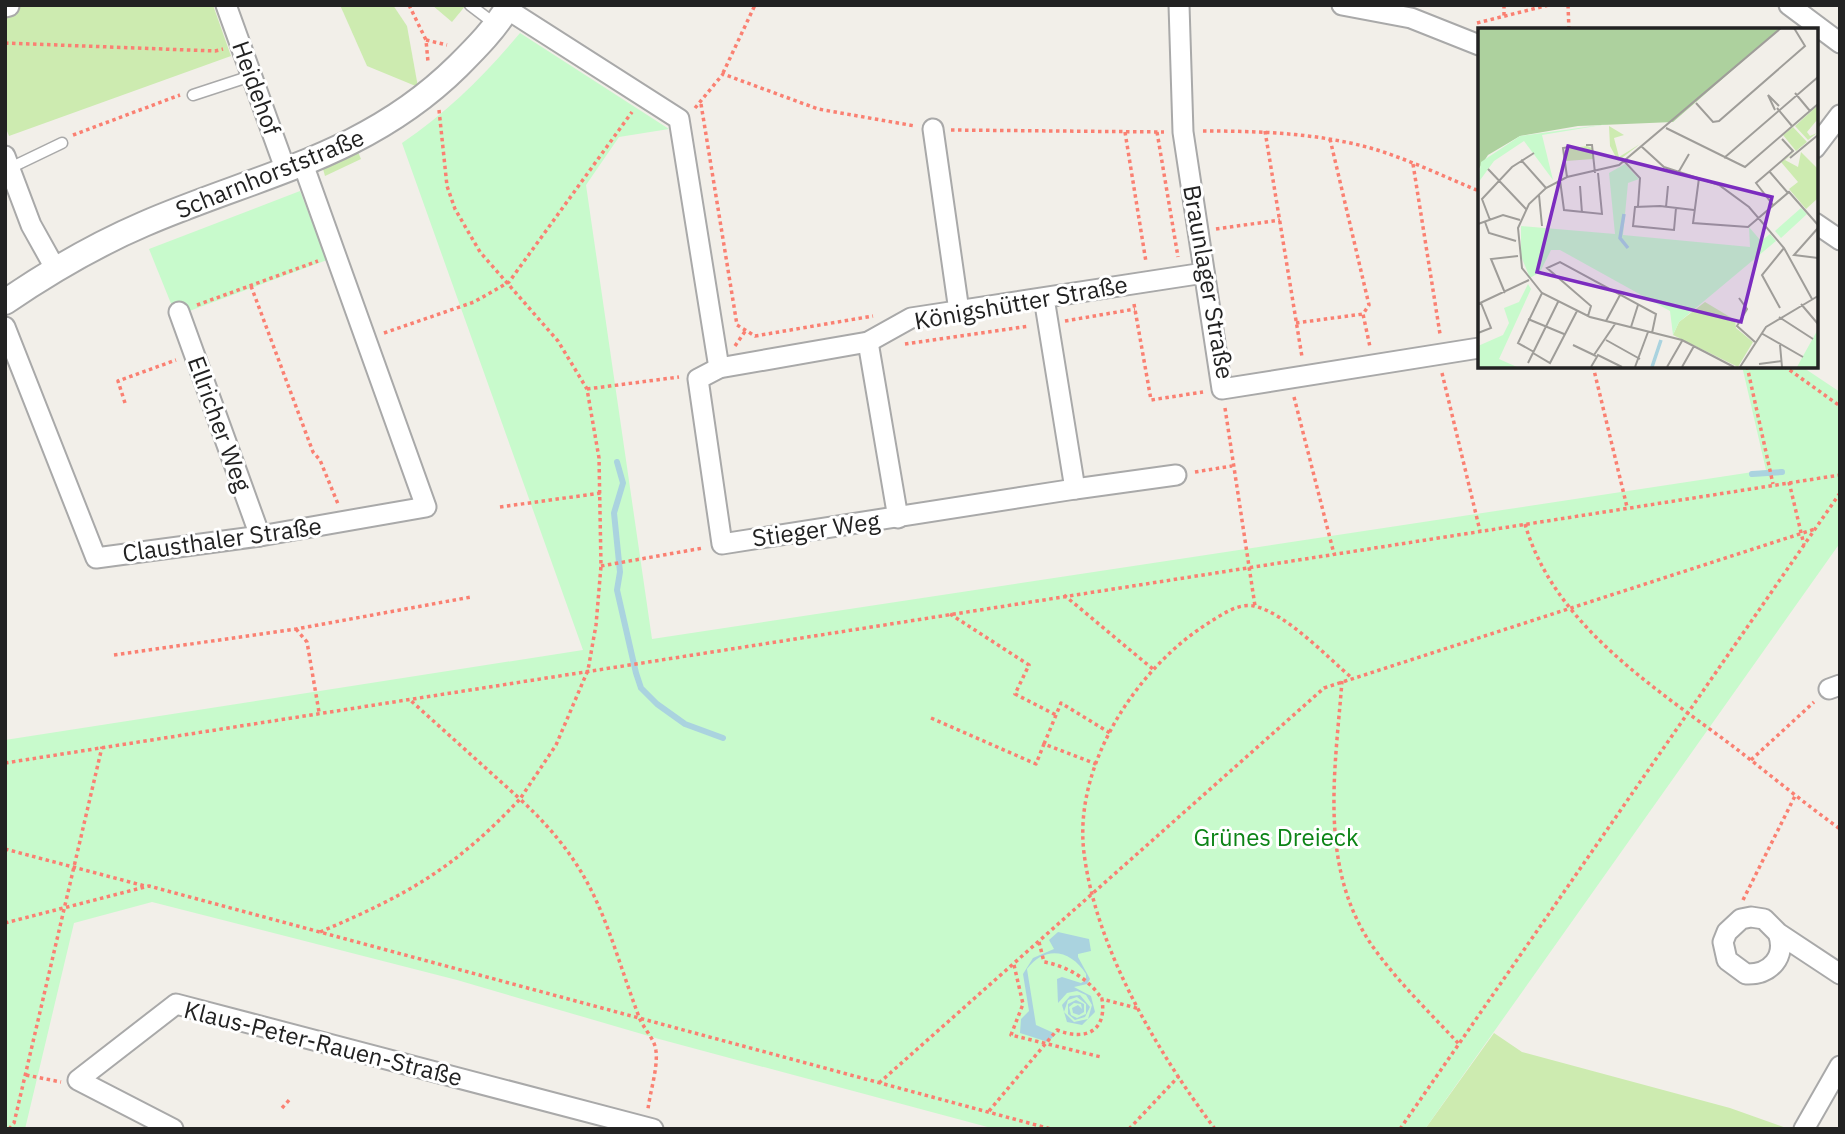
<svg xmlns="http://www.w3.org/2000/svg" width="1845" height="1134" font-family="'IBM Plex Sans',sans-serif">
	<style>
		.grass { fill: #cdebb0 }
		.park { fill: #c8facc }
		.water { fill: #aad3df }
		.lines { fill: none; stroke-linecap: round; stroke-linejoin: round }
		.stream { stroke: #aad3df; stroke-width: 6 }
		.service-casing { stroke: #a9a9a9; stroke-width: 13 }
		.minor-casing { stroke: #a9a9a9; stroke-width: 23 }
		.tertiary-casing { stroke: #a9a9a9; stroke-width: 28 }
		.path { stroke: #fa8072; stroke-width: 3.5; stroke-dasharray: 3.5 3.5; stroke-linecap: butt }
		.service { stroke: #fff; stroke-width: 10 }
		.minor { stroke: #fff; stroke-width: 19 }
		.tertiary { stroke: #fff; stroke-width: 24 }
		.labels { text-anchor: middle; stroke-width: 6; stroke-linejoin: round; paint-order: stroke }
		.street-label { font-size: 24px; fill: #222; stroke: #fff }
		.park-label { font-size: 24px; fill: #0c8416; stroke: #fff }
		.inset-river { fill: none; stroke: #aad3df; stroke-width: 3.5 }
		.inset-road { fill: none; stroke: #9f9d99; stroke-width: 2 }
		.view { fill: #7b2cbf; fill-opacity: 0.15; stroke: #7b2cbf; stroke-width: 3.5 }
		.inset-edge { fill: none; stroke: #222; stroke-width: 3.5 }
	</style>
	<rect width="100%" height="100%" fill="#f2efe9"/>
	<g class="grass">
		<path d="M24,5H213L231,56L9,136L5,126V13Z"/>
		<path d="M340,5H393L407,26L418,87L367,66Z"/>
		<path d="M432,5H466L452,22Z"/>
		<path d="M358,152L361,159L325,176L323,169Z"/>
		<path d="M1494,1033L1522,1052L1730,1108L1789,1129H1425Z"/>
	</g>
	<g class="park">
		<path d="M520,33L669,129L619,137L586,185L652,639L1766,470L1742,366H1801L1840,392V543L1425,1129H995L659,1039L457,980L152,902L74,923L25,1129H5V740L583,650L402,143C448,112 485,75 520,33Z"/>
		<path d="M300,191L327,260L176,316L149,249Z"/>
	</g>
	<path class="water" d="M1058,932L1089,939L1091,951L1078,954V957L1090,979L1087,984L1074,987L1091,996L1095,1012L1082,1025L1067,1022L1062,1005L1070,996L1080,995L1090,1007L1085,1017L1075,1020L1068,1014V1004L1076,1000L1084,1004V1012L1079,1015L1073,1013L1072,1008L1078,1005L1082,1009L1081,1004L1074,1003L1069,1007L1071,1015L1077,1018L1086,1014V1004L1077,997L1068,1000L1064,1012L1074,1022L1088,1019L1092,1005L1086,995L1077,991L1067,993L1058,1003L1057,979L1062,977L1081,983L1086,980V974C1071,950 1045,945 1027,969L1036,1025L1056,1034L1048,1042L1020,1033L1021,1019L1029,1011L1023,974L1033,958L1054,949L1049,940Z"/>
	<g class="lines">
		<g class="stream">
			<path d="M617,462L623,483L614,513L620,572L617,590L636,673L641,688L657,704L685,724L723,738"/>
			<path d="M1752,474L1782,472"/>
		</g>
		<defs>
			<g id="service">
				<path d="M470,5L495,24"/>
				<path d="M193,95L251,76"/>
				<path d="M10,168L62,143"/>
			</g>
			<g id="minor">
				<path d="M226,5L286,171"/>
				<path d="M1179,5L1183,132L1222,389L1479,348"/>
				<path d="M1342,5L1411,18L1479,45"/>
				<path d="M1789,5L1840,43"/>
				<path d="M5,7L9,6"/>
				<path d="M507,9L679,119L719,368"/>
				<path d="M933,129L959,311"/>
				<path d="M1815,148L1840,115"/>
				<path d="M5,156L31,225L55,268"/>
				<path d="M1815,223L1840,240"/>
				<path d="M1044,298L1075,489L722,544L698,379L719,368L868,342L911,318L1204,273"/>
				<path d="M179,312L260,536"/>
				<path d="M5,327L96,558L260,536L426,507L303,164"/>
				<path d="M868,342L898,518"/>
				<path d="M1075,489L1176,475"/>
				<path d="M1829,689L1840,685"/>
				<path d="M1778,933C1787,957 1770,975 1746,974L1727,960L1723,942L1727,932L1741,919L1751,917L1764,919L1778,933L1840,974"/>
				<path d="M173,1129L78,1080L176,1004L653,1129"/>
				<path d="M1804,1129L1840,1066"/>
			</g>
			<path id="tertiary" d="M5,302C49,272 95,245 144,224C257,175 366,157 458,66C476,48 496,28 509,5"/>
		</defs>
		<use href="#service" class="service-casing"/>
		<use href="#minor" class="minor-casing"/>
		<use href="#tertiary" class="tertiary-casing"/>
		<g class="path">
			<path d="M409,5L426,40L428,62"/>
			<path d="M1504,5V18"/>
			<path d="M1568,5L1569,30"/>
			<path d="M1477,23L1549,5"/>
			<path d="M426,40L447,45"/>
			<path d="M5,43L215,51L223,49"/>
			<path d="M723,73L755,5"/>
			<path d="M701,104L737,325L755,336L873,316"/>
			<path d="M695,108L723,74L818,109L915,126"/>
			<path d="M439,110L447,186L455,209L480,252L558,341L587,389L599,458L601,566L596,625L588,670L556,745L520,799C599,872 604,923 639,1017C643,1028 655,1039 656,1051C658,1068 650,1092 648,1109"/>
			<path d="M951,130L1164,132"/>
			<path d="M1203,131C1260,131 1318,133 1374,149C1410,160 1445,177 1479,191"/>
			<path d="M1265,131L1302,357"/>
			<path d="M1125,132L1146,262"/>
			<path d="M1157,132L1178,257"/>
			<path d="M73,135L180,95"/>
			<path d="M1330,139L1369,305L1363,314L1370,347"/>
			<path d="M1413,164L1440,334"/>
			<path d="M1216,229L1280,220"/>
			<path d="M251,286L313,452L320,460L338,504"/>
			<path d="M1134,304L1151,400L1203,392"/>
			<path d="M197,305L318,261"/>
			<path d="M1065,321L1135,309"/>
			<path d="M1296,323L1363,314"/>
			<path d="M384,333L474,302L509,282L632,112"/>
			<path d="M905,344L1029,326"/>
			<path d="M735,346L746,330"/>
			<path d="M1593,366L1627,507"/>
			<path d="M1747,366L1773,484"/>
			<path d="M1784,366L1840,406"/>
			<path d="M1442,373L1480,531"/>
			<path d="M587,389L679,377"/>
			<path d="M1294,397L1334,554"/>
			<path d="M125,403L118,381L176,360"/>
			<path d="M1225,408L1255,606"/>
			<path d="M1195,472L1232,466"/>
			<path d="M1789,482L1804,545"/>
			<path d="M500,507L601,493"/>
			<path d="M1525,524C1554,625 1654,687 1734,747C1769,774 1804,803 1840,829"/>
			<path d="M601,566L703,548"/>
			<path d="M1064,595L1154,670"/>
			<path d="M950,614L1029,665L1015,694L1056,715"/>
			<path d="M296,629L307,642L319,712"/>
			<path d="M114,655L296,629L471,597"/>
			<path d="M1342,681C1335,772 1318,868 1373,947C1398,982 1430,1013 1459,1044"/>
			<path d="M931,718L1036,764L1044,744L1096,764"/>
			<path d="M1044,744L1061,703L1110,733"/>
			<path d="M1751,760L1814,702"/>
			<path d="M5,763L1840,475"/>
			<path d="M5,849L145,886"/>
			<path d="M1743,900L1795,796"/>
			<path d="M5,923L149,886L1051,1129"/>
			<path d="M320,932C407,895 454,869 520,799L409,699"/>
			<path d="M1039,942L1044,962C1067,966 1089,979 1102,999"/>
			<path d="M1014,965L1023,1004L1011,1035L1101,1057"/>
			<path d="M26,1075L61,1082"/>
			<path d="M879,1083L1324,688L1815,529"/>
			<path d="M282,1108L291,1098"/>
			<path d="M989,1111L1057,1030C1085,1041 1107,1032 1102,999L1140,1009"/>
			<path d="M9,1129L14,1123L102,747"/>
			<path d="M1129,1129L1179,1076"/>
			<path d="M1215,1129C1158,1053 1096,949 1084,853C1073,765 1137,667 1210,622C1223,614 1238,603 1254,606C1286,613 1327,657 1352,678"/>
			<path d="M1400,1129L1840,493"/>
		</g>
		<use href="#service" class="service"/>
		<use href="#minor" class="minor"/>
		<use href="#tertiary" class="tertiary"/>
	</g>
	<g class="labels">
		<g class="street-label">
			<text transform="translate(256 88) rotate(70)" y="8">Heidehof</text>
			<text transform="translate(270 174) rotate(-22)" y="8">Scharnhorststraße</text>
			<text transform="translate(1208 282) rotate(80)" y="8">Braunlager Straße</text>
			<text transform="translate(1021 303) rotate(-10)" y="8">Königshütter Straße</text>
			<text transform="translate(219 424) rotate(70)" y="8">Ellricher Weg</text>
			<text transform="translate(816 530) rotate(-8)" y="8">Stieger Weg</text>
			<text transform="translate(222 540) rotate(-8)" y="8">Clausthaler Straße</text>
			<text transform="translate(323 1044) rotate(14)" y="8">Klaus-Peter-Rauen-Straße</text>
		</g>
		<g class="park-label">
			<text x="1276" y="846">Grünes Dreieck</text>
		</g>
	</g>
	<g transform="translate(1478 28)">
		<rect width="340" height="340" fill="#f2efe9"/>
		<path d="M339,78V92L329,104L332,108L339,105L330,112L317,98ZM131,98L146,107L136,110L141,129L162,116L140,133L132,118ZM315,99L329,114L307,132L320,139L323,124L339,140V171L328,181L311,161L320,154L303,134L318,123L305,107ZM109,118L114,120L115,131L88,133V121ZM227,274L257,292L258,300L275,314L260,339L195,307L201,294Z" fill="#cdebb0"/>
		<path d="M0,0H303L195,94L100,98L42,108L10,127L0,142Z" fill="#add19e"/>
		<path d="M130,96L64,107L75,152L46,113L16,133L0,155L3,134L42,108ZM147,136L161,151L150,155L145,207L272,219L271,199L283,213L292,206L298,213L201,294L195,307L192,283L82,222H73L62,244L52,250L43,228V198L137,206L131,145ZM323,180L329,186L303,210L297,203ZM50,256L53,261L21,331L39,339H0V318L25,307L31,295L26,280L41,274ZM339,303V339H319L325,328Z" fill="#c8facc"/>
		<path class="inset-river" d="M146,186L142,210L150,220M174,339L183,312"/>
		<path class="inset-road" d="M317,65L332,83M218,75L235,94L241,93L327,18L316,0M299,80L314,98M297,82L290,67L301,78M188,100L267,139L340,76M108,117H114L117,145M163,118L186,139L241,157L271,179L306,220L334,271M246,130L340,49M312,130L340,107M43,132L68,160M146,133L162,150L160,178M10,141L48,181M291,143L310,165M200,145L211,126M89,149L85,120L91,119M221,150L215,195L270,199L311,164L340,197M82,152L86,182L124,186L120,145M102,158L104,185M61,167L64,198M295,177L278,155L315,123L304,111M188,179L190,158M198,180L196,202L155,198L157,179L182,178L216,182M12,192L4,171L34,139L56,125M7,194L11,205L38,213M0,196L25,187L42,192M340,200L316,227L340,230M27,265L13,231L40,228M261,270L269,281L259,298L277,314M0,276L51,252M323,276L340,296M302,280L284,247L306,220M110,288L113,278L69,240L82,234L178,286L174,305M301,289L335,311M50,291L86,306M128,293L142,267M153,299L160,277M0,305L13,300L3,275M283,305L325,329M128,312L162,331M95,317L118,328M302,317L304,339M56,324L40,315L64,265M55,325L72,335L99,283M116,327L137,296M50,335L80,274M281,336L304,333M113,339L120,327L144,339M157,339L170,304M189,339L204,313M204,339L216,318M256,339L204,312L112,289L64,265L44,240L40,200L51,176L68,160L89,149L141,137L303,0M262,339L288,299L340,268"/>
		<path class="view" d="M90,118L294,169L263,294L59,244Z"/>
		<rect width="340" height="340" class="inset-edge"/>
	</g>
	<rect width="1845" height="1134" fill="none" stroke="#222222" stroke-width="14"/>
</svg>
